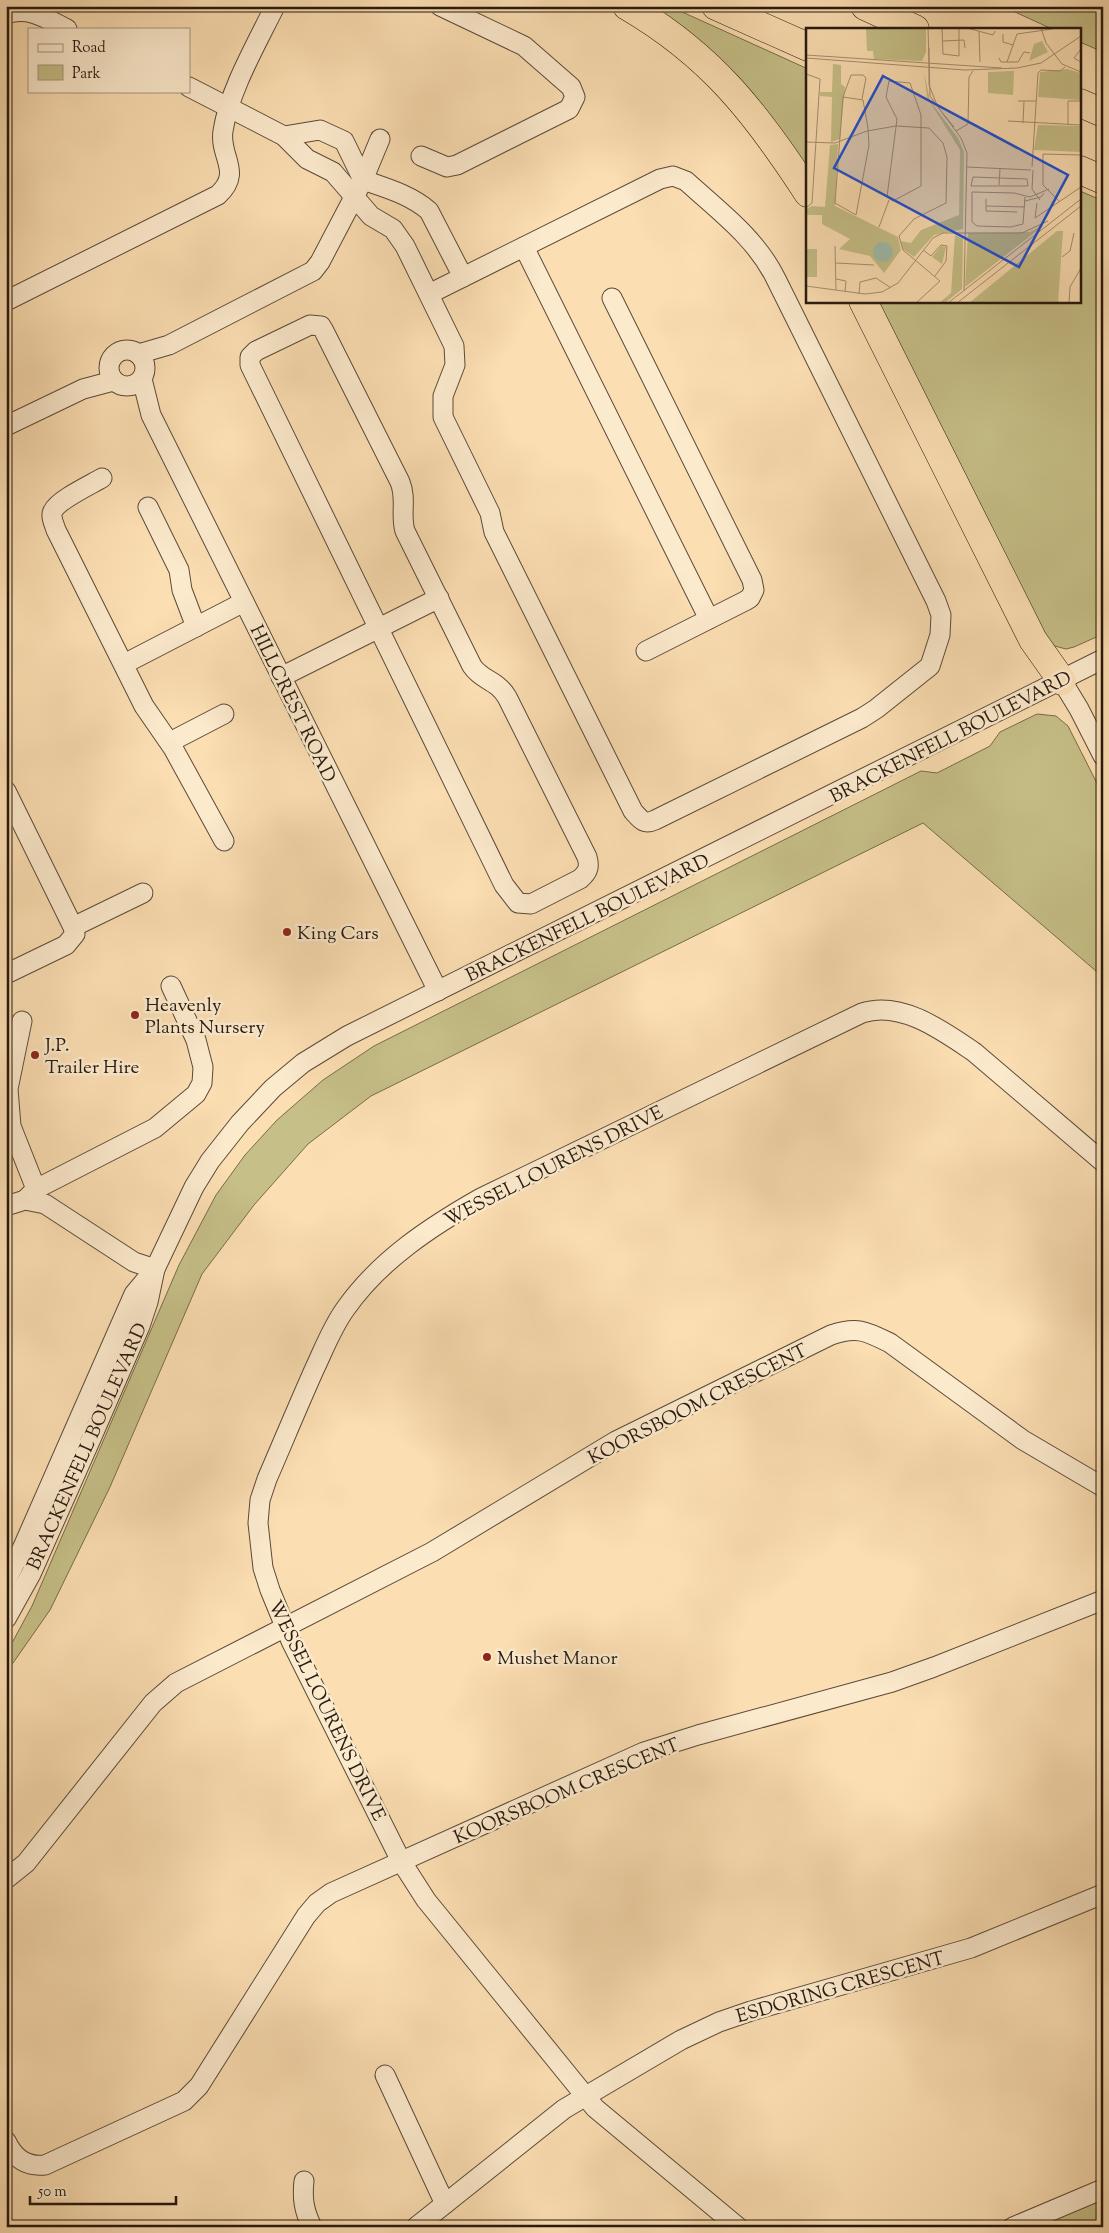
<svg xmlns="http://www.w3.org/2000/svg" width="1109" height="2233" font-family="'Sorts Mill Goudy',serif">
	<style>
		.green { fill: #c6bf87; stroke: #766c4b }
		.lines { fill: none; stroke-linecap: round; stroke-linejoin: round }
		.minor-casing { stroke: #5b4a38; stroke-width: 21 }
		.highway-casing { stroke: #26190f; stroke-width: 29 }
		.minor { stroke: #fceacd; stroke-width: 19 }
		.highway { stroke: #fbdeb2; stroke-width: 28 }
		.poi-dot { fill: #8f2418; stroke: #fceacd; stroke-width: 2 }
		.labels { text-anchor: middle; stroke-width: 5; stroke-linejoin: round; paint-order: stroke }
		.street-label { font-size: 19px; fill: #26190f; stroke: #fceacd }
		.poi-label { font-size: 19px; fill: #26190f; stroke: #fceacd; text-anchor: start }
		.inset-road { fill: none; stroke: #a68f71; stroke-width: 1 }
		.view { fill: #1d4ed8; fill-opacity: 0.15; stroke: #1d4ed8; stroke-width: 2.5 }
		.inset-edge { fill: none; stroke: #26190f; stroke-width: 2.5 }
	</style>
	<rect width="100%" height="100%" fill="#fbdeb2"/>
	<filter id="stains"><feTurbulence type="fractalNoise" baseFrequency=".004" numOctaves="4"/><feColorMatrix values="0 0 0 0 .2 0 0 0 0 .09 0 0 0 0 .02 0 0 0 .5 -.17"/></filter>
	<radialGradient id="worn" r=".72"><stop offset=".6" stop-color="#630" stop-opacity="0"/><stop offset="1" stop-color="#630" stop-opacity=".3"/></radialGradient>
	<g class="green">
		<path d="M640,6H669L808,69V176Z"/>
		<path d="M1002,6H1103V52L1080,42V29H1052Z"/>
		<path d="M1080,191L1103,201V634L1074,647L1066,649L1051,645L873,301H1080Z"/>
		<path d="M1037,714L1056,716L1068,726L1103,795V977L923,823L371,1096L308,1144L254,1205L202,1274L110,1487L50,1610L6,1673V1654L32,1606L179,1265L216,1195L245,1155L277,1120L323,1080L374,1046L921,771L937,773L990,746L1000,732Z"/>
		<path d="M1103,2199V2227H1037Z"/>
	</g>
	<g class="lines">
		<defs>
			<g id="minor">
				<path d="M6,14C29,6 47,19 67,29"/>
				<path d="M189,87L284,136L307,159L333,172L371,216L393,229L405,246L454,346L455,365L443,396V417L490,513L494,532L633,811C641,820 644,825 655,820L862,718L876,709L930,666L940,635L941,615L936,601L776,279C756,238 719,211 686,181L673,176L660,179L429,294"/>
				<path d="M284,136L320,130L344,141L363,180C386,188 411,195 429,211L463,277"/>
				<path d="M421,156L447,167L457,165L569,109L575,97L571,87L524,46L440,6"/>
				<path d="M524,247L709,619"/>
				<path d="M612,298L752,580L754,590L750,598L745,601L646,651"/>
				<path d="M6,301L218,195C243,172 219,157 223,131C229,91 257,43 275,6"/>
				<path d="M310,325L321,326L324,331L400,482C407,499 400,515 405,531L472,666C482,681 496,679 507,697L587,857C590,867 588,872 580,879L531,904L518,903L504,885L250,365V357L256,351Z"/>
				<circle cx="127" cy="368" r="18"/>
				<path d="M138,354L169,345L313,271L320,262L363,180L380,139"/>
				<path d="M142,379L151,415L438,991"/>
				<path d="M6,426L83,389L113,381"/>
				<path d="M102,478C90,485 58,500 53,511C50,516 54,524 56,530L144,706L173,748L224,841"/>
				<path d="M148,507L179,570L182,590L196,627"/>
				<path d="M124,664L244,602"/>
				<path d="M281,677L439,598"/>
				<path d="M1062,681L1079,709L1103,756"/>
				<path d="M170,742L224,714"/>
				<path d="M6,791L73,927L75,934L66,945L6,974"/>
				<path d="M73,927L143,893"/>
				<path d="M22,1021L8,1089L11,1126L36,1189"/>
				<path d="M25,1200L36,1189L155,1128L196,1094L202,1083L203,1067L196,1040L171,986"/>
				<path d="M6,1206L25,1200L45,1204L134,1262L155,1269"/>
				<path d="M6,1581L22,1549L134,1294L154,1270"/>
				<path d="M6,1619L31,1574L91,1439L140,1326L148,1302L155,1269L194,1187L210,1161L240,1123L273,1088L303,1063L347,1036L1103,659"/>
				<path d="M6,1879L26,1863L153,1703L176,1683L432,1552L616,1441L831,1335C857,1326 866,1331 890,1343L1023,1440L1103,1487"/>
				<path d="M385,2075L445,2204"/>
				<path d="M6,2141C14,2158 26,2167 45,2165L184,2101L199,2086L306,1916L317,1903L331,1893L644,1752L698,1735L892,1682L934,1667L1103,1600"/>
				<path d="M304,2181C302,2198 304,2211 312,2227"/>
				<path d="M416,2227L564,2109L681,2040L719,2022L751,2011L971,1948L1103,1894"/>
				<path d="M738,2227L595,2108L426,1900L401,1861L291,1641L270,1590L263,1568L258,1523L260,1500L267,1479C283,1442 298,1406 314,1370C324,1349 332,1327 346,1308C380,1260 430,1227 481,1198L862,1013C901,1000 943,1031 974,1052L1103,1162"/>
				<path d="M1013,2227L1103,2189"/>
			</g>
			<g id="highway">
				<path d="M627,6C711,55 756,113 808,193"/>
				<path d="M716,6L808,47"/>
				<path d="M865,6L915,29"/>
				<path d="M1080,103L1103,113"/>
				<path d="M1080,170L1103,180"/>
				<path d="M863,301L1033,640L1062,681"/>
			</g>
		</defs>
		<use href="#minor" class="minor-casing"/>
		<use href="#highway" class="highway-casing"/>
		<use href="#minor" class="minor"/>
		<use href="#highway" class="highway"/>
	</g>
	<g class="poi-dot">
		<circle cx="287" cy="932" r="5"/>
		<circle cx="135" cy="1015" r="5"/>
		<circle cx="35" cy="1055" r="5"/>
		<circle cx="487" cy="1657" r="5"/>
	</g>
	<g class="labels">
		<g class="street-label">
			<text transform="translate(294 703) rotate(64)" y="7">HILLCREST ROAD</text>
			<text transform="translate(950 736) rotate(-27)" y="7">BRACKENFELL BOULEVARD</text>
			<text transform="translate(587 917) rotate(-26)" y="7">BRACKENFELL BOULEVARD</text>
			<text transform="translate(553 1165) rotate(-27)" y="7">WESSEL LOURENS DRIVE</text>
			<text transform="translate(697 1403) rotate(-27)" y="7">KOORSBOOM CRESCENT</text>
			<text transform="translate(86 1446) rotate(-66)" y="7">BRACKENFELL BOULEVARD</text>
			<text transform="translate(328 1710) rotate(64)" y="7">WESSEL LOURENS DRIVE</text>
			<text transform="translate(566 1790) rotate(-23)" y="7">KOORSBOOM CRESCENT</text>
			<text transform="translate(840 1986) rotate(-16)" y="7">ESDORING CRESCENT</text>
		</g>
		<g class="poi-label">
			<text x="297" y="939">King Cars</text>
			<text x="145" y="1011">Heavenly<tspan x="145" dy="22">Plants Nursery</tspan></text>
			<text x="45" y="1051">J.P.<tspan x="45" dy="22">Trailer Hire</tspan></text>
			<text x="497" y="1664">Mushet Manor</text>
		</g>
	</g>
	<g transform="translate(806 28)">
		<rect width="275" height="275" fill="#fbdeb2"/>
		<path d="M120,0V24L116,33L68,31L67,23H61L60,1ZM236,13L242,24L223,33L228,16ZM27,36L35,37V56L39,59L34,111L25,114L26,69L14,68V64H26ZM261,41L275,45V72L232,69L234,44ZM208,43L207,67L182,65V44ZM118,44L124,73L152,110L158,124L157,201L128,207L108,229L97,221L94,213L105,215L115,202L153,187L154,122L121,69ZM232,97L275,98V124L228,122ZM32,116L29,178L92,209L95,222L78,245L64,228L33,221L44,211L16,196V187H0V181L6,178L19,179L24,117ZM236,198H237L159,259L162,205L224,204ZM251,203H257L252,275H163ZM149,207L157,211L156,261L139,275H133L145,265ZM135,218L140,219L136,236L126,229ZM0,221H11V249H0Z" fill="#c6bf87"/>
		<path d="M67 224a10 10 0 1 1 20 0a10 10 0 1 1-20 0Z" fill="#9fbcab"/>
		<path class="inset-road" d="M122,0L124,68L155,110L161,125L158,263M136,0L137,26L153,28V0M161,0L187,7L189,3M235,0L240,15L256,36L275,44M173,3L174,34M197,6V14L207,17M137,13L158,12L159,20M123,20V57L131,77M275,21L268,30L275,34M0,27L196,40M0,30L159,42L211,40L235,35L275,8M193,30L195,34H212L218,24L224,25M201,34L211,6L246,1M0,46L14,51L6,175L0,180M83,53L104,55L115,87V158L87,173L81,169L91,91L80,69ZM37,69L57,72L62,100L63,117L50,187L29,175ZM37,69L45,47H57L60,50L56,71M212,73H230M137,86L148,99M202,93L275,97M217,95L218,73M262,97V73H275M150,103L162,96L163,49L167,43M0,114L29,115L61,103L90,98L123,100L137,115L141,129L140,175L108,191L93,208L97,222L134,253L110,275M161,139L225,142M226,139L232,45L235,42L254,43L259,39M227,142L226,161L234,172M167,149L221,151L222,158H165ZM193,157L194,141M219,169L217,196L205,199L171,198L166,194V164L208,165L224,169L243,161M180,171V183L211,184M219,173L235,169L238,165M254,174L237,157V126L275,127M231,175L229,190L275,159M180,178L219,179M73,199L83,172M159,205H216L242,193M29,218L30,262M117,222L125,228L135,217L141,218L140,233L129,248M256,229L264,223L268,205M30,235L68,237M30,251L40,253L39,264M0,258L59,266L76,264L92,255L127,210L137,205H159M53,266L54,254L70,250L85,260M142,275L275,171M151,275L275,178M263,275L264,259L275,240"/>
		<path class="view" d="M77,48L262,147L213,239L28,140Z"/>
		<rect width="275" height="275" class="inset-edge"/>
	</g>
	<rect width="1109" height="2233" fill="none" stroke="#fbdeb2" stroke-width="25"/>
	<rect x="8" y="8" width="1094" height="2218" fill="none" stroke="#26190f" stroke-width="2.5"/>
	<rect x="12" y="12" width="1084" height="2208" fill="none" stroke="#26190f"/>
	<rect x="28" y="28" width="162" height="65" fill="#fceacd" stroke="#a69681"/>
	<rect x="38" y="44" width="25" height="8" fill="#fceacd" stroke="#a69681"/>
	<text x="72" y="52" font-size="15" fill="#26190f">Road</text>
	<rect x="38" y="65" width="25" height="15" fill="#c6bf87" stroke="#a69681"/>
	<text x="72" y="78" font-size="15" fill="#26190f">Park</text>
	<path d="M30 2196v8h146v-8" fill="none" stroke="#26190f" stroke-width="2.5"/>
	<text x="38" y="2196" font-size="15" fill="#26190f" stroke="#fceacd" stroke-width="4" paint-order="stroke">50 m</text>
	<rect width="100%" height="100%" filter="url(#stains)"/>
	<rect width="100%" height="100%" fill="url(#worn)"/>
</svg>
